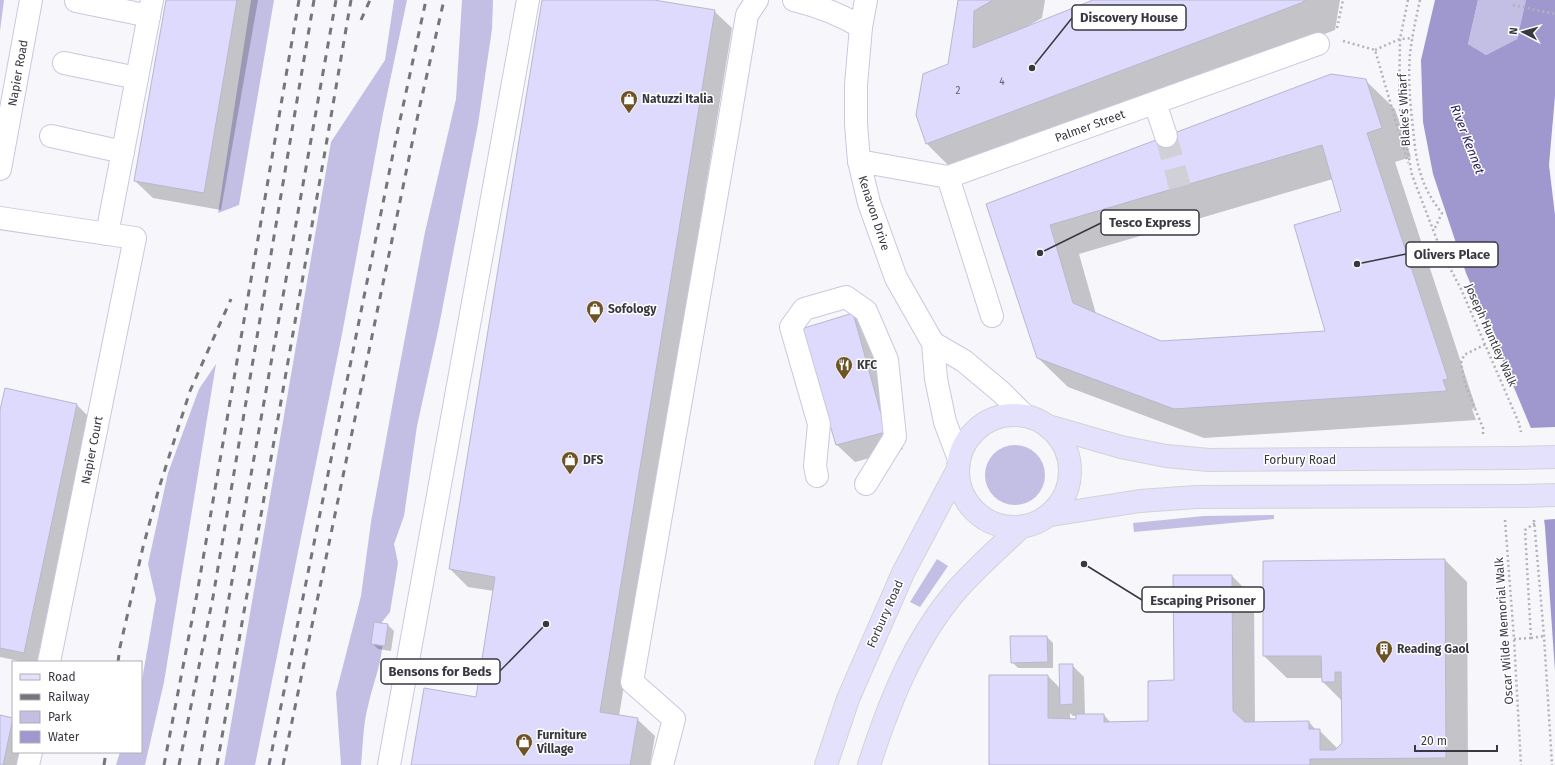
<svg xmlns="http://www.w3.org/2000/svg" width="1555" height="765" font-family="'Fira Sans',sans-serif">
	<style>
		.green { fill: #c2bee4 }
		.water { fill: #9e98cf }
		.pier { fill: #f6f6fb }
		.shadow { fill: #0003; fill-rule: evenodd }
		.building { fill: #dddafd; stroke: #b8b7ce; fill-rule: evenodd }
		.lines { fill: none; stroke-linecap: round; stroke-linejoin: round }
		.minor-tunnel { stroke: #d0d0d6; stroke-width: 22; stroke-dasharray: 22 11; stroke-linecap: butt }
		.minor-casing { stroke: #cac8e0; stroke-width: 24 }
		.major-casing { stroke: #d3d3d5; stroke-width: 24 }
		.path { stroke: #b3b2b9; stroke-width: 2.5; stroke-dasharray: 2 3; stroke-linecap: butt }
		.minor { stroke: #fff; stroke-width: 22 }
		.major { stroke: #e4e1fd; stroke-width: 22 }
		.rail { stroke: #76757d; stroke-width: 3; stroke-dasharray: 7 7; stroke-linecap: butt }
		.major-bridge-casing { stroke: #d3d3d5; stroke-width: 24; stroke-linecap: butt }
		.major-bridge { stroke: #e4e1fd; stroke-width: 22 }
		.labels { text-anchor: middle; stroke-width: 3; stroke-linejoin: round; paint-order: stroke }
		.number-label { font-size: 10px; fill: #626070 }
		.street-label { font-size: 12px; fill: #393841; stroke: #fff }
		.poi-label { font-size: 12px; font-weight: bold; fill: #393841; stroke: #fff; text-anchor: start }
		.water-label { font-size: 13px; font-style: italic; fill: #2d1d5d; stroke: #fff }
		.leader { fill: none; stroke: #393841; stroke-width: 1.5 }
		.callout-dot { fill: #393841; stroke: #fff; stroke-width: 1.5 }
		.callout { fill: #fff; stroke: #393841; stroke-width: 1.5 }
		.callout-label { font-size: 13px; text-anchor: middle; font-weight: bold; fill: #393841 }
	</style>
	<rect width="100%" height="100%" fill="#f6f6fb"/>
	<g class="green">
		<path d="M0,0H4L0,31Z"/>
		<path d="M251,0H274L239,205L218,213Z"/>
		<path d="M394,0H407L383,114L342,334L255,765H224L331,142L385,60Z"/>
		<path d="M462,0H493L492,29L478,124L439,326L417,426L404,516L394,544L398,563L390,612L382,622C386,656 375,675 368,706C363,725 363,746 361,765H341L336,693L361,596L371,522L396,385L425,232L456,99Z"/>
		<path d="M1478,0H1526L1517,39L1486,55L1468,44Z"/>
		<path d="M216,364L164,682L145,765H116L120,752H141V686L156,599L148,564L168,473L199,389Z"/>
		<circle cx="1015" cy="475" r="30"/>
		<path d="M1274,515V519L1134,532L1133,523L1204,516Z"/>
		<path d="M937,559L948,566L920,607L910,602Z"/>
	</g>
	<path class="water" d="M1435,0H1478L1468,44L1486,55L1517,39L1526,0H1555V96L1549,165L1555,215V671L1545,527L1533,433L1466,273L1433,174L1423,122L1421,60Z"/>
	<path class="pier" d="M1555,427V519L1542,520L1532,434L1529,428Z"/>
	<g class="shadow">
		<path d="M167,0H258L221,210L153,198L135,181Z"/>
		<path d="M543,0H647L714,11L732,28L619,716L637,719L655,736L650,765H412L477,698L494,591L468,587L450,569Z"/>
		<path d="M959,0H1045L1042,18L1026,27L1027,28L1096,0H1340L1335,30L956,173L927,144L949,65Z"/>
		<path d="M1365,80L1395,109L1411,157L1395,162L1476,408L1472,409L1476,420L1204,438L1068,387L1038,358L988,204ZM1333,179L1342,211L1326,332L1161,342L1096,314L1079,254Z"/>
		<path d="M853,314L870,332L903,449L855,462L837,445L802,330Z"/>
		<path d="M77,405L89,417L37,662H24L0,657V415Z"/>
		<path d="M1445,560L1467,582L1468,765H990L1048,676L1061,689L1072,665L1084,677L1085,715H1104L1111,723L1149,722L1175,681L1174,576H1232L1254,598L1255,723L1309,722L1316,730H1319L1338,749L1343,744L1342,701L1323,682V678H1287L1264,656ZM1070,713L1073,716H1077V720H1070Z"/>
		<path d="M388,625L394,631L391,651L378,649L372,643Z"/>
		<path d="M1047,637L1053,643V668H1018L1012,662Z"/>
		<path d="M0,716L13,719V752H33L30,765H0Z"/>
	</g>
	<g class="building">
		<path d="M166,0H237L204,193L134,181Z"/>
		<path d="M542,0H654L715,10L600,712L638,718L630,765H411L424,688L476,697L495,577L449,569Z"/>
		<path d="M958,0H993L974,11L973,48L1093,0H1306L1301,3L926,144L916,115L923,74L948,64Z"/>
		<path d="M1331,74L1366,79L1382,128L1367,133L1448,379L1443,380L1447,391L1174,409L1037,358L986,204ZM1322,145L1341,211L1294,225L1325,331L1161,341L1073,303L1050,225Z"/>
		<path d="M853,313L886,432L836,445L801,329Z"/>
		<path d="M5,388L77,404L24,653L0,648V410Z"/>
		<path d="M1445,559L1446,758L1310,759V765H989V675H1048V718L1076,719V714H1104V722L1148,721V681L1174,680L1173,575H1232L1233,711L1245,722L1309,721V729H1320V750H1335L1342,743L1341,672H1335V682H1322L1321,656H1263V561Z"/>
		<path d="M374,622L388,624L385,646L371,644Z"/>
		<path d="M1010,636H1047L1048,662L1011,663Z"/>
		<path d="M1059,664H1073V704L1060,705Z"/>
		<path d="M0,715L13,718L3,765H0Z"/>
	</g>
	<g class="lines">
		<path class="minor-tunnel" d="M1166,136L1180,187"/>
		<defs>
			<g id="minor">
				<path d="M794,0C818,6 840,14 861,27"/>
				<path d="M866,0L861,27L856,85V124L859,161L869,203L896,278L933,343L936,379L945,422L959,459"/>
				<path d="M76,1L149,16"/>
				<path d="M64,63L137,78"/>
				<path d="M1155,103L1166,136"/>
				<path d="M51,136L123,152"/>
				<path d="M859,161L948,177L1318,44"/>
				<path d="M0,169L31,0"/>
				<path d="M948,177L992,316"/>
				<path d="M0,218L135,238L49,662"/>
				<path d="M107,234L152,0"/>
				<path d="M933,343L964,361L1001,392L1025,416"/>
				<path d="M817,476L815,466L819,424L791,327L804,309L846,297L866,311L887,360L895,437L866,484"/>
				<path d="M28,765L31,752"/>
				<path d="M389,765L528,0"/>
				<path d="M662,765L674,719L632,682L727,135L747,15L757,0"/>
			</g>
			<g id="major">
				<circle cx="1014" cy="471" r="56"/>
				<path d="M1048,426L1121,447L1166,456L1209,460L1516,458"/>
				<path d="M1051,515L1140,501L1196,497L1521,496"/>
				<path d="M826,765L848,699L903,573L958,469"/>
				<path d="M869,765C889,703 913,642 955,592C975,569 998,549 1020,528"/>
			</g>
		</defs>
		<use href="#minor" class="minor-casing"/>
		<use href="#major" class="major-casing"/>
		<g class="path">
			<path d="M1408,0L1400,39L1399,103L1412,175L1442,253L1461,289L1519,423L1521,432"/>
			<path d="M1420,0C1416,18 1412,36 1410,54C1408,79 1410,103 1413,128C1416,162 1420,186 1442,213L1434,230"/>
			<path d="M1513,5L1555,14"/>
			<path d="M1337,28L1343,0"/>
			<path d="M1343,41L1375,50L1408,163"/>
			<path d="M1375,50L1400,39L1413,38"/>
			<path d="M1483,434V428L1465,384L1461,363L1464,355L1486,344"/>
			<path d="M1505,520L1514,639L1521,765"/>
			<path d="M1534,520L1544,636L1552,765"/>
			<path d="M1531,638L1544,636"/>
			<path d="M1514,639L1531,638L1525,530L1535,523"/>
		</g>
		<use href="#minor" class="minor"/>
		<use href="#major" class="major"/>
		<g class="rail">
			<path d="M361,20L370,0"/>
			<path d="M118,662L120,647L143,547L159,488L190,391L231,299"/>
			<path d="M104,765L106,752"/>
			<path d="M164,765L197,594L299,0"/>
			<path d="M179,765L213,597L314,0"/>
			<path d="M199,765L336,0"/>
			<path d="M217,765L324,157L351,0"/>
			<path d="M269,765L397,134L426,0"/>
			<path d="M283,765L420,105L444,0"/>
		</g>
		<defs>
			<g id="major-bridge">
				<path d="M1516,458L1555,457"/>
				<path d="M1521,496L1555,495"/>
			</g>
		</defs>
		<use href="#major-bridge" class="major-bridge-casing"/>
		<use href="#major-bridge" class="major-bridge"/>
	</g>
	<defs>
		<symbol id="shop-pin" viewBox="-11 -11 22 30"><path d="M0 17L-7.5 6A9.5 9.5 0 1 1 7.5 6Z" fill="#6d5325" stroke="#fff"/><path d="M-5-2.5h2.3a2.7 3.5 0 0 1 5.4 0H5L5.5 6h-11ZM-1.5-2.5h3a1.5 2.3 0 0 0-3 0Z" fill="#fff"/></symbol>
		<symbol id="restaurant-pin" viewBox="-11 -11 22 30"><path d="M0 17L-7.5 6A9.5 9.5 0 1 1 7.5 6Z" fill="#6d5325" stroke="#fff"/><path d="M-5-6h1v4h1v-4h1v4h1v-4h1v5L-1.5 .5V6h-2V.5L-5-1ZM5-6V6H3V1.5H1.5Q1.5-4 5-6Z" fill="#fff"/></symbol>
		<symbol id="building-pin" viewBox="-11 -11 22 30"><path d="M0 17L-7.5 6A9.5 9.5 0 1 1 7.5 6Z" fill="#6d5325" stroke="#fff"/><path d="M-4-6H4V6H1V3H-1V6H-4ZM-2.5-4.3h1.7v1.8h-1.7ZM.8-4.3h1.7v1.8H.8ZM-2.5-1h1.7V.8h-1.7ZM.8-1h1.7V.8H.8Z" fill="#fff"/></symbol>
	</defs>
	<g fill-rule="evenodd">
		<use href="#shop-pin" x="619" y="89" width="20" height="27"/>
		<use href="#shop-pin" x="585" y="299" width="20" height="27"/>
		<use href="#restaurant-pin" x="834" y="355" width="20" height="27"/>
		<use href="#shop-pin" x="560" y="450" width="20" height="27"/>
		<use href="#building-pin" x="1374" y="639" width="20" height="27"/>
		<use href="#shop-pin" x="514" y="732" width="20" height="27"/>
	</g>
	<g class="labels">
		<g class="number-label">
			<text x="1002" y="85">4</text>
			<text x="958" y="94">2</text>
		</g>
		<g class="street-label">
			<text transform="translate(18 73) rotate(-80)" y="4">Napier Road</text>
			<text transform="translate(1404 110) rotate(-93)" y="4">Blake's Wharf</text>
			<text transform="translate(1090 126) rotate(-20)" y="4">Palmer Street</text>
			<text transform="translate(874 213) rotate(72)" y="4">Kenavon Drive</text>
			<text transform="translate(1491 335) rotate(66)" y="4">Joseph Huntley Walk</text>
			<text transform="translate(92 450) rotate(-79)" y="4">Napier Court</text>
			<text x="1300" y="464">Forbury Road</text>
			<text transform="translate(885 614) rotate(-66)" y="4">Forbury Road</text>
			<text transform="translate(1504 631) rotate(-94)" y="4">Oscar Wilde Memorial Walk</text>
		</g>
		<g class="poi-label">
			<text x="642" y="103">Natuzzi Italia</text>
			<text x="608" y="313">Sofology</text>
			<text x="857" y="369">KFC</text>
			<text x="583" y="464">DFS</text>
			<text x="1397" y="653">Reading Gaol</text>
			<text x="537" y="739">Furniture<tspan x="537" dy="14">Village</tspan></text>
		</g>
		<g class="water-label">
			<text transform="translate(1468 139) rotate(69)" y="5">River Kennet</text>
		</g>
	</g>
	<path class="leader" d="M1032 68L1072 18M1040 253L1101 223M1357 264L1406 254M1084 564L1142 600M546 624L500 671"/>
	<g class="callout-dot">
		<circle cx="1032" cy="68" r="4"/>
		<circle cx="1040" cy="253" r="4"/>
		<circle cx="1357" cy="264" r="4"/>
		<circle cx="1084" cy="564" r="4"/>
		<circle cx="546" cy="624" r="4"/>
	</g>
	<g class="callout">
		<rect x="1072" y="5" width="114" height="25" rx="4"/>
		<rect x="1101" y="210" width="98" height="25" rx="4"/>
		<rect x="1406" y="242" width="92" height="25" rx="4"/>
		<rect x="1142" y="587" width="122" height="25" rx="4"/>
		<rect x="381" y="659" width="119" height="25" rx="4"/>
	</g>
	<g class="callout-label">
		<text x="1129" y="22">Discovery House</text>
		<text x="1150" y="227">Tesco Express</text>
		<text x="1452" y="259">Olivers Place</text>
		<text x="1203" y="605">Escaping Prisoner</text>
		<text x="440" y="676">Bensons for Beds</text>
	</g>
	<rect x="12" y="661" width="130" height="92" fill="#ffffff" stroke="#b0afb3"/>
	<rect x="20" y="674" width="20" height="6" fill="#e4e1fd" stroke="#b0afb3"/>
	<text x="48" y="681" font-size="12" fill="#393841">Road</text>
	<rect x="20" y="694" width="20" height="6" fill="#76757d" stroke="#b0afb3"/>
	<text x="48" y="701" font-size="12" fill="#393841">Railway</text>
	<rect x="20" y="711" width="20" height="12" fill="#c2bee4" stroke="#b0afb3"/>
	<text x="48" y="721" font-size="12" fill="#393841">Park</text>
	<rect x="20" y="731" width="20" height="12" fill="#9e98cf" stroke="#b0afb3"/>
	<text x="48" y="741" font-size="12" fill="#393841">Water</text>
	<g transform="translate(1523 32) rotate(276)" stroke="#ffffff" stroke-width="3" paint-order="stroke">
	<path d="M0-3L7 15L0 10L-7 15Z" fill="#393841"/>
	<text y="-6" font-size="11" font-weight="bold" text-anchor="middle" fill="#393841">N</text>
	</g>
	<path d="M1415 745v6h82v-6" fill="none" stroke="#393841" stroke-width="2"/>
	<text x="1421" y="745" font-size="12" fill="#393841" stroke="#ffffff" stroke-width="3" paint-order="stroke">20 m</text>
</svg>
